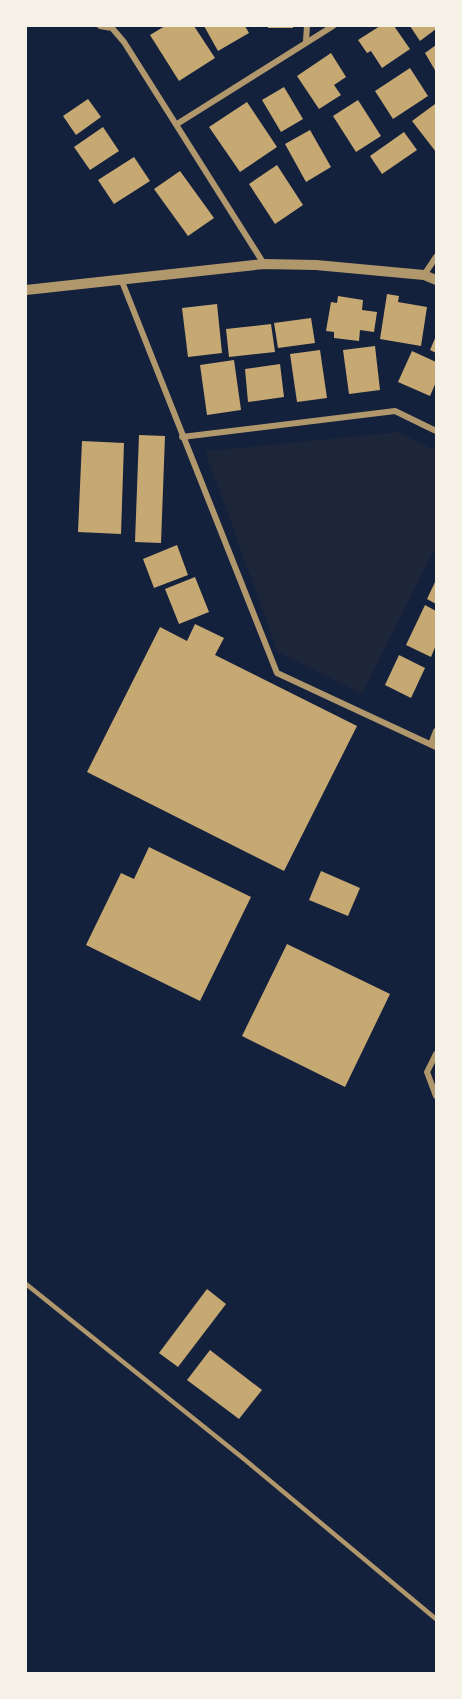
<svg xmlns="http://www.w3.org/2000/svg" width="462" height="1699" font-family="'Work Sans',sans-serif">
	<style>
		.green { fill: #1d2539 }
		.building { fill: #c6a872 }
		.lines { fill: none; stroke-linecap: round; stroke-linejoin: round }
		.service { stroke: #b1986c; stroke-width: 4.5 }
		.minor { stroke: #b1986c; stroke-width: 6 }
		.tertiary { stroke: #b1986c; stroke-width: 10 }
	</style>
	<rect width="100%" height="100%" fill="#14213d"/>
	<path class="green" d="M398,432L436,451V546L362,694L278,652L205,451Z"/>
	<g class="building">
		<path d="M165,26H194L215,58L179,81L150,35Z"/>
		<path d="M204,26H245L249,33L218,51Z"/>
		<rect x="268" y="26" width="25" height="2"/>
		<path d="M380,26H394L410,49L382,68L371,51L367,53L358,40Z"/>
		<path d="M410,26H436V29L420,41Z"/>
		<path d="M436,45V72L425,53Z"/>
		<path d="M331,53L346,77L334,85L341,95L319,109L297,76Z"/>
		<path d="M410,68L428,96L393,119L375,91Z"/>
		<path d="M284,87L303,119L281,132L262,100Z"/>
		<path d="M88,99L101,117L76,135L63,116Z"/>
		<path d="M358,100L381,136L356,152L333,116Z"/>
		<path d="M247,102L277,147L240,172L209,127Z"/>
		<path d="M435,104L436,105V152L412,121Z"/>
		<path d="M103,127L119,151L90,170L74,147Z"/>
		<path d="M310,130L331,167L306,182L285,144Z"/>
		<path d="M404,132L417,150L382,174L370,156Z"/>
		<path d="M134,157L150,181L114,204L98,180Z"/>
		<path d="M277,165L303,205L275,224L249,184Z"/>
		<path d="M180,171L214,218L188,236L154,189Z"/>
		<path d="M387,294L399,296L398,302L427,307L421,346L380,339Z"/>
		<path d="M338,296L363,300L362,310L377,312L374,332L360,330L359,341L334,338V332L326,331L331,302L337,303Z"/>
		<path d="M217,304L222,353L188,357L182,308Z"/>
		<path d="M311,318L315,343L278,348L274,323Z"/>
		<path d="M271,324L275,352L229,357L226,329Z"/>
		<path d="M436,336V353L430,350Z"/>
		<path d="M375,346L380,390L349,394L343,350Z"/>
		<path d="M320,350L327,398L297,402L290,354Z"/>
		<path d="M412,351L436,362V382L430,396L398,382Z"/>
		<path d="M234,360L241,410L207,415L200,365Z"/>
		<path d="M280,364L284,397L248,402L245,369Z"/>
		<path d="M139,435L165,436L161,543L135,542Z"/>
		<path d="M82,441L124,443L121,534L78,532Z"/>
		<path d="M177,545L188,575L154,588L143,559Z"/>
		<path d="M195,577L209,612L179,624L165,589Z"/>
		<path d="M436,580V604L427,599Z"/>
		<path d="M425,605L436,611V645L431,657L406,645Z"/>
		<path d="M195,624L224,638L215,655L357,726L284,871L87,772L160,627L187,641Z"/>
		<path d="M399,655L425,668L411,698L385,685Z"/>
		<path d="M149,847L251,897L200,1001L86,945L121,873L134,879Z"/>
		<path d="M321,871L360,888L348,916L309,900Z"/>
		<path d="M287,944L390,994L345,1087L242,1036Z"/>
		<path d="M207,1289L226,1304L178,1367L159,1353Z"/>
		<path d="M210,1350L262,1390L239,1419L187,1380Z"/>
	</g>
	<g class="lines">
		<path class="service" d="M26,1284L244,1459L436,1619"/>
		<g class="minor">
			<path d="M100,26L112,28L124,42L264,264"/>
			<path d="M306,41L307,26"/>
			<path d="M177,124L333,26"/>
			<path d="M424,275L436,257"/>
			<path d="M121,279L277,673L436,747"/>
			<path d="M182,437L395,411L436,431"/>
			<path d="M431,744L436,731"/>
			<path d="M436,1054L427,1072L436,1096"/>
		</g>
		<path class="tertiary" d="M26,290L264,264L316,265L424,275L436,280"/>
	</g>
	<rect width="462" height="1699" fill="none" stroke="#f6f1e7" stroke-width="54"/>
</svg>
